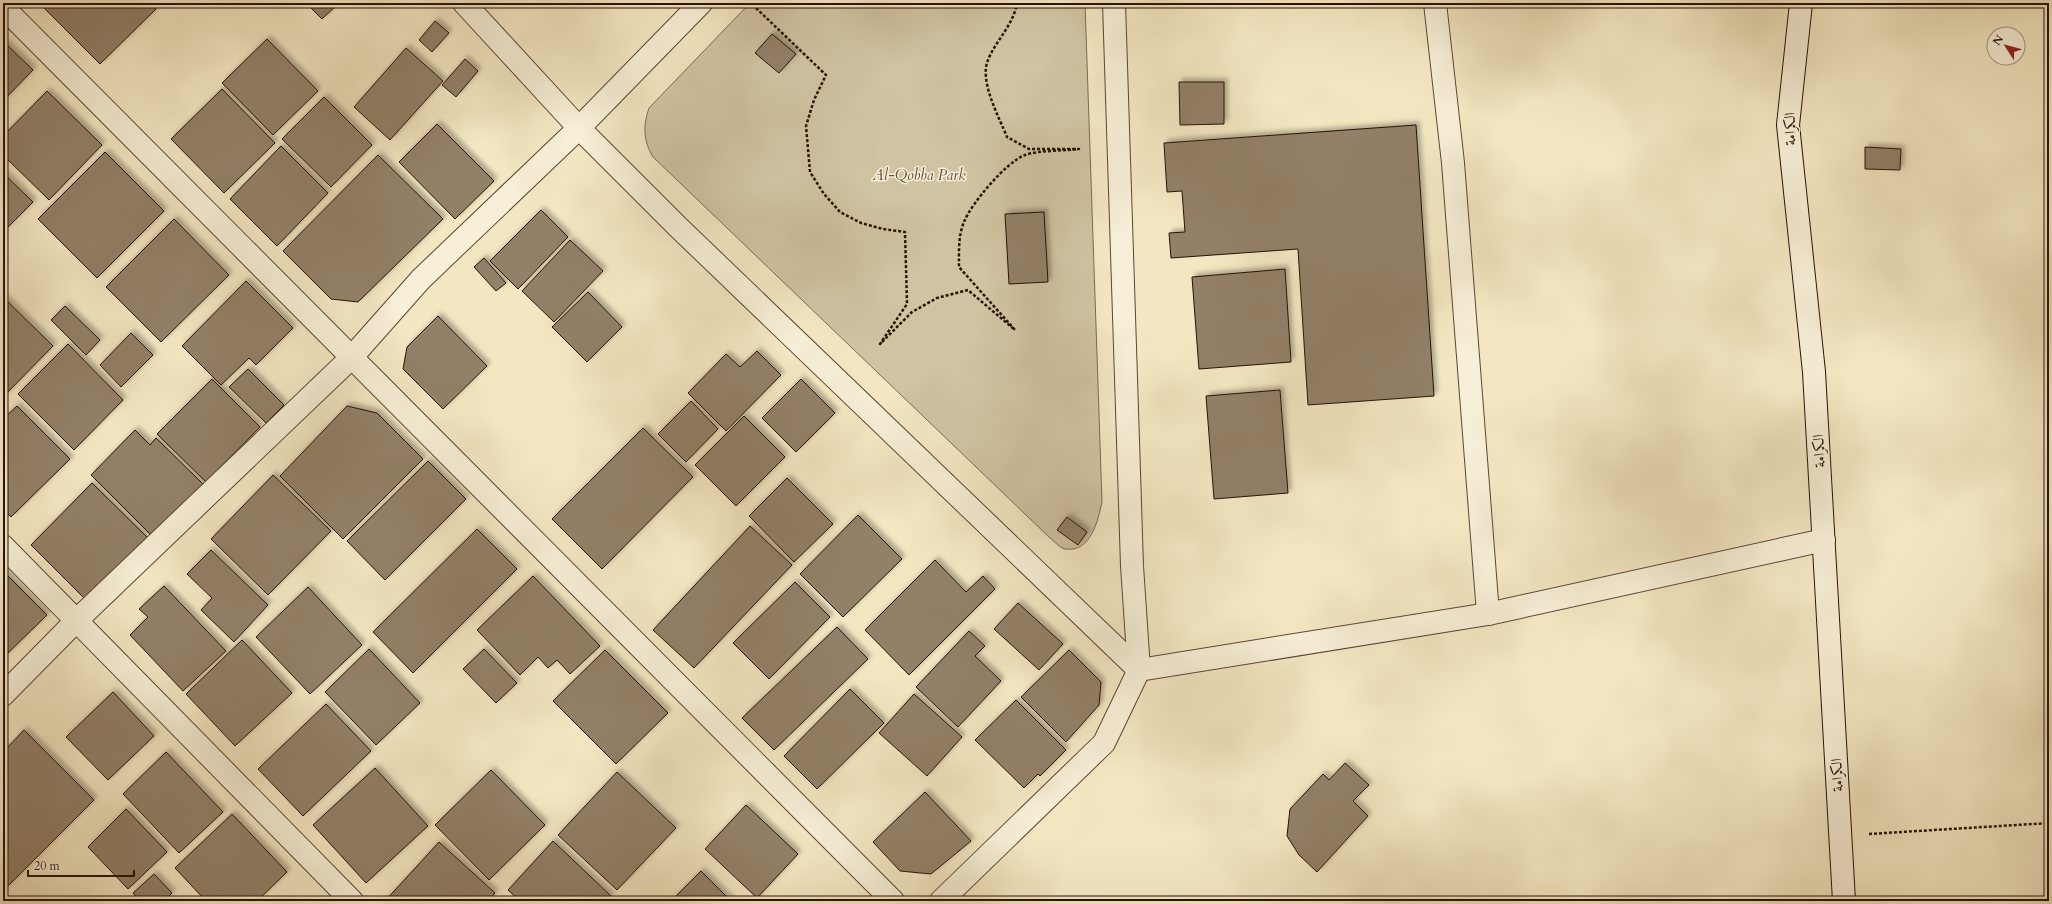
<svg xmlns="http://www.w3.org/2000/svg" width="2052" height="904" font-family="Cardo,Amiri,serif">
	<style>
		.green { fill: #d0c3a2; stroke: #7c6a54 }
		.building { fill: #928068; stroke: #281106; filter: url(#shadow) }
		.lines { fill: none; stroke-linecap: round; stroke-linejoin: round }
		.street-casing { stroke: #5b4635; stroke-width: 24 }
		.secondary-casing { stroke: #281106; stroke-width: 24 }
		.path { stroke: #281106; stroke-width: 2.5; stroke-dasharray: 3 2; stroke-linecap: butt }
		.street { stroke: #f7efd7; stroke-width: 22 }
		.secondary { stroke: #f7efd7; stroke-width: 22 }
		.labels { text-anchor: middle; stroke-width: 3; stroke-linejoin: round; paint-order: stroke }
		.street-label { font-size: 15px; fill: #281106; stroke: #f7efd7 }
		.park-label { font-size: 15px; font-style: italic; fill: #634f3d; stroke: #f7efd7 }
	</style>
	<defs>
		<filter id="shadow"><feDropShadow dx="3.5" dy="-3.5" stdDeviation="2" flood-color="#0004"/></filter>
	</defs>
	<rect width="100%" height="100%" fill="#f3e7c2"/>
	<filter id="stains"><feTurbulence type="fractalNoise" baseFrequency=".005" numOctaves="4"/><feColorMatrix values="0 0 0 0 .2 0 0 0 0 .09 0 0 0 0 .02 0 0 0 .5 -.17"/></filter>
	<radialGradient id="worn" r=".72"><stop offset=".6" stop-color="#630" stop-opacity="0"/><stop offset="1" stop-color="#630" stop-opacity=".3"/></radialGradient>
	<path class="green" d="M750,3H1085L1102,502C1098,520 1091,553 1065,549C1060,548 1054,541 1050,538L653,157C643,140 643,126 649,108Z"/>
	<g class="building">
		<path d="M39,3H150L156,9L100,64Z"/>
		<path d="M306,3H339L322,19Z"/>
		<path d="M505,3H514L509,8Z"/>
		<path d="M435,21L449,33L432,52L419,40Z"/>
		<path d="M772,34L796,54L779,73L755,53Z"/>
		<path d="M267,39L318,91L273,135L222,83Z"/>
		<path d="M3,41L33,70L3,101Z"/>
		<path d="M406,48L443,81L390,140L354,107Z"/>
		<path d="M465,59L478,71L456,97L442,85Z"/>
		<path d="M1179,82H1224V124L1180,125Z"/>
		<path d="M222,89L275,143L224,193L171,139Z"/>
		<path d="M47,91L102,145L49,200L3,155V136Z"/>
		<path d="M324,97L372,145L331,187L282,139Z"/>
		<path d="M437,124L494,181L455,219L399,162Z"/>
		<path d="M1416,125L1434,396L1308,405L1298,249L1171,258L1169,233L1185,232L1182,191L1167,192L1164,143Z"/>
		<path d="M281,146L328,193L277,246L230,199Z"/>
		<path d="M1865,147L1901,149L1900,170L1865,169Z"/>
		<path d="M105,152L164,211L97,278L38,219Z"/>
		<path d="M378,155L443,219L358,302L331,299L283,251Z"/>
		<path d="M3,173L33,202L3,232Z"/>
		<path d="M541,210L568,237L518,289L490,261Z"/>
		<path d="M1044,212L1048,282L1009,284L1005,214Z"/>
		<path d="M174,219L229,275L161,342L106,287Z"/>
		<path d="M570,240L603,271L554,322L522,291Z"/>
		<path d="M484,258L506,283L496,291L474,267Z"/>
		<path d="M1285,269L1291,362L1199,369L1192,277Z"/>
		<path d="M246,281L293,328L256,365L249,358L221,385L182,346Z"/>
		<path d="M588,292L622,327L587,362L552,327Z"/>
		<path d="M3,297L53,346L3,397Z"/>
		<path d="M65,306L100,340L86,355L51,320Z"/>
		<path d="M438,316L487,366L443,409L403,369L407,347Z"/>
		<path d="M131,333L153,355L121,387L100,365Z"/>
		<path d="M68,344L123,400L74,450L18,394Z"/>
		<path d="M757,351L781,375L726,431L688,393L726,354L740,367Z"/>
		<path d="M248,369L284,405L266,423L229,387Z"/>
		<path d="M212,379L260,427L206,482L157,434Z"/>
		<path d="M801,379L835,413L796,452L762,418Z"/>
		<path d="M1280,390L1288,493L1214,499L1206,396Z"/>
		<path d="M691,401L718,429L686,462L658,434Z"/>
		<path d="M17,406L70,459L11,517L3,509V419Z"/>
		<path d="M347,406L377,413L423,459L343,539L280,476Z"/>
		<path d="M744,416L785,457L736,506L695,465Z"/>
		<path d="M643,428L693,477L602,569L552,519Z"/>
		<path d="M135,430L150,445L156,438L203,484L152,536L91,475Z"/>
		<path d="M428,461L466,499L385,580L347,541Z"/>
		<path d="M273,475L331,531L268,595L211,539Z"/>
		<path d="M787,478L833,524L794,562L749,516Z"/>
		<path d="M92,483L147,537L86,600L31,545Z"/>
		<path d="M858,515L902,559L843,617L800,574Z"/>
		<path d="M1067,517L1087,532L1078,545L1057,530Z"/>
		<path d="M750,526L792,565L694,668L653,630Z"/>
		<path d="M477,529L517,569L413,673L373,632Z"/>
		<path d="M211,550L268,605L234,642L201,610L212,598L187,574Z"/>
		<path d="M935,560L966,592L983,576L995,589L909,675L865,630Z"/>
		<path d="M3,571L47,615L3,658Z"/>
		<path d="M533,576L600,646L570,674L557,660L548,668L538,657L520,675L477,630Z"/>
		<path d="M795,582L830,617L769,679L733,643Z"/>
		<path d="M164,586L226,651L183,691L130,635L148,617L139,609Z"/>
		<path d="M308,587L362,645L310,694L256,637Z"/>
		<path d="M1018,603L1063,644L1039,670L994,629Z"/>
		<path d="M837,627L868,659L774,750L742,718Z"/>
		<path d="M969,631L985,646L975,656L1001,681L958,727L916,687Z"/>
		<path d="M242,640L292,693L235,746L186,694Z"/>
		<path d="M369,649L420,703L376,745L325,692Z"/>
		<path d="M484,649L517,683L496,703L463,669Z"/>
		<path d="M605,650L668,713L616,764L553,701Z"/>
		<path d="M1069,650L1101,682L1099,705L1066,742L1021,697Z"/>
		<path d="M850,689L884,723L817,789L784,756Z"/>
		<path d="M113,692L154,736L108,780L66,737Z"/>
		<path d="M914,694L962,737L927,776L879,733Z"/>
		<path d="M1016,700L1066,750L1040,776L1038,774L1024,788L975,740Z"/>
		<path d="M326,704L371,751L303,816L258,769Z"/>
		<path d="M24,730L94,800L5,889L3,886V752Z"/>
		<path d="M166,752L223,812L179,853L123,794Z"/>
		<path d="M1345,763L1369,785L1353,801L1368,816L1317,872L1299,855L1287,836L1290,809L1323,774L1329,780Z"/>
		<path d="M375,768L428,826L366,883L313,825Z"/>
		<path d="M491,770L545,825L489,880L435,825Z"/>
		<path d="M617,772L676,828L617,890L558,835Z"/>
		<path d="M925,792L971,841L931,874L900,871L873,842Z"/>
		<path d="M746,805L798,854L757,898L705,849Z"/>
		<path d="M126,809L167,852L128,889L88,847Z"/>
		<path d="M232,814L287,872L257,901H206L175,868Z"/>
		<path d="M553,841L611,896L607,901H520L508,890Z"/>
		<path d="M439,842L495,893L488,901H385Z"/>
		<path d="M701,871L731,901H671Z"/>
		<path d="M154,874L172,893L164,901H140L133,893Z"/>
	</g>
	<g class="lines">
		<defs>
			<g id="street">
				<path d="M464,3L579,128L676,225L1139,670"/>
				<path d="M1435,3L1453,163L1488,614"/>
				<path d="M3,7L893,901"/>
				<path d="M3,546L352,901"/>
				<path d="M1139,670L1488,614L1824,540"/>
				<path d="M3,695L76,621L351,358L421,279L579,128L701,3"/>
				<path d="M941,901L1104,743L1139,670L1132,566L1114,3"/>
			</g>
			<path id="secondary" d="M1801,3L1788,125L1814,372L1844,901"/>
		</defs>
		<use href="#street" class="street-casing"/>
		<use href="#secondary" class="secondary-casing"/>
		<g class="path">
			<path d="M756,8L826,75L814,100L806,126L810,172L824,194L840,212L861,223L883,229L905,232L907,304L880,344L912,312L937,298L968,290L1015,330L959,267C959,253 958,236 964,222C971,204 1006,162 1025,155C1039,150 1064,151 1079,149H1029L1007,137C999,117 979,81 988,60C996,40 1013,26 1017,3"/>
			<path d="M1869,834L2049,823"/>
		</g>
		<use href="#street" class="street"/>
		<use href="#secondary" class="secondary"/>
	</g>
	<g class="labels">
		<g class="street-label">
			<text transform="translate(1790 129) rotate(-91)" y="5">الكرامة</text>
			<text transform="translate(1819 451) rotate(-93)" y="5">الكرامة</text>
			<text transform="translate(1837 775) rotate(-93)" y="5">الكرامة</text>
		</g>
		<g class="park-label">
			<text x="919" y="180">Al-Qobba Park</text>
		</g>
	</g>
	<rect width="2052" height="904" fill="none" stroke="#f3e7c2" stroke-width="16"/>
	<rect x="4" y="4" width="2044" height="896" fill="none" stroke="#281106" stroke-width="2"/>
	<rect x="8" y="8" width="2036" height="888" fill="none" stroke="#281106"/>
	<g transform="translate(2006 46) rotate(306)"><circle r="19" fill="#f7efd7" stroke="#a49683"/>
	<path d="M0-3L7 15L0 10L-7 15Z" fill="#8f2418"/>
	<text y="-6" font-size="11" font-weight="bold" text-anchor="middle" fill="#281106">N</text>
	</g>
	<path d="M28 870v6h106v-6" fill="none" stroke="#281106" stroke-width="2"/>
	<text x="34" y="870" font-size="12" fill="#281106" stroke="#f7efd7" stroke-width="3" paint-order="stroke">20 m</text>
	<rect width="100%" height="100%" filter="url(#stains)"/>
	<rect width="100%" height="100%" fill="url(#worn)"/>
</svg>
